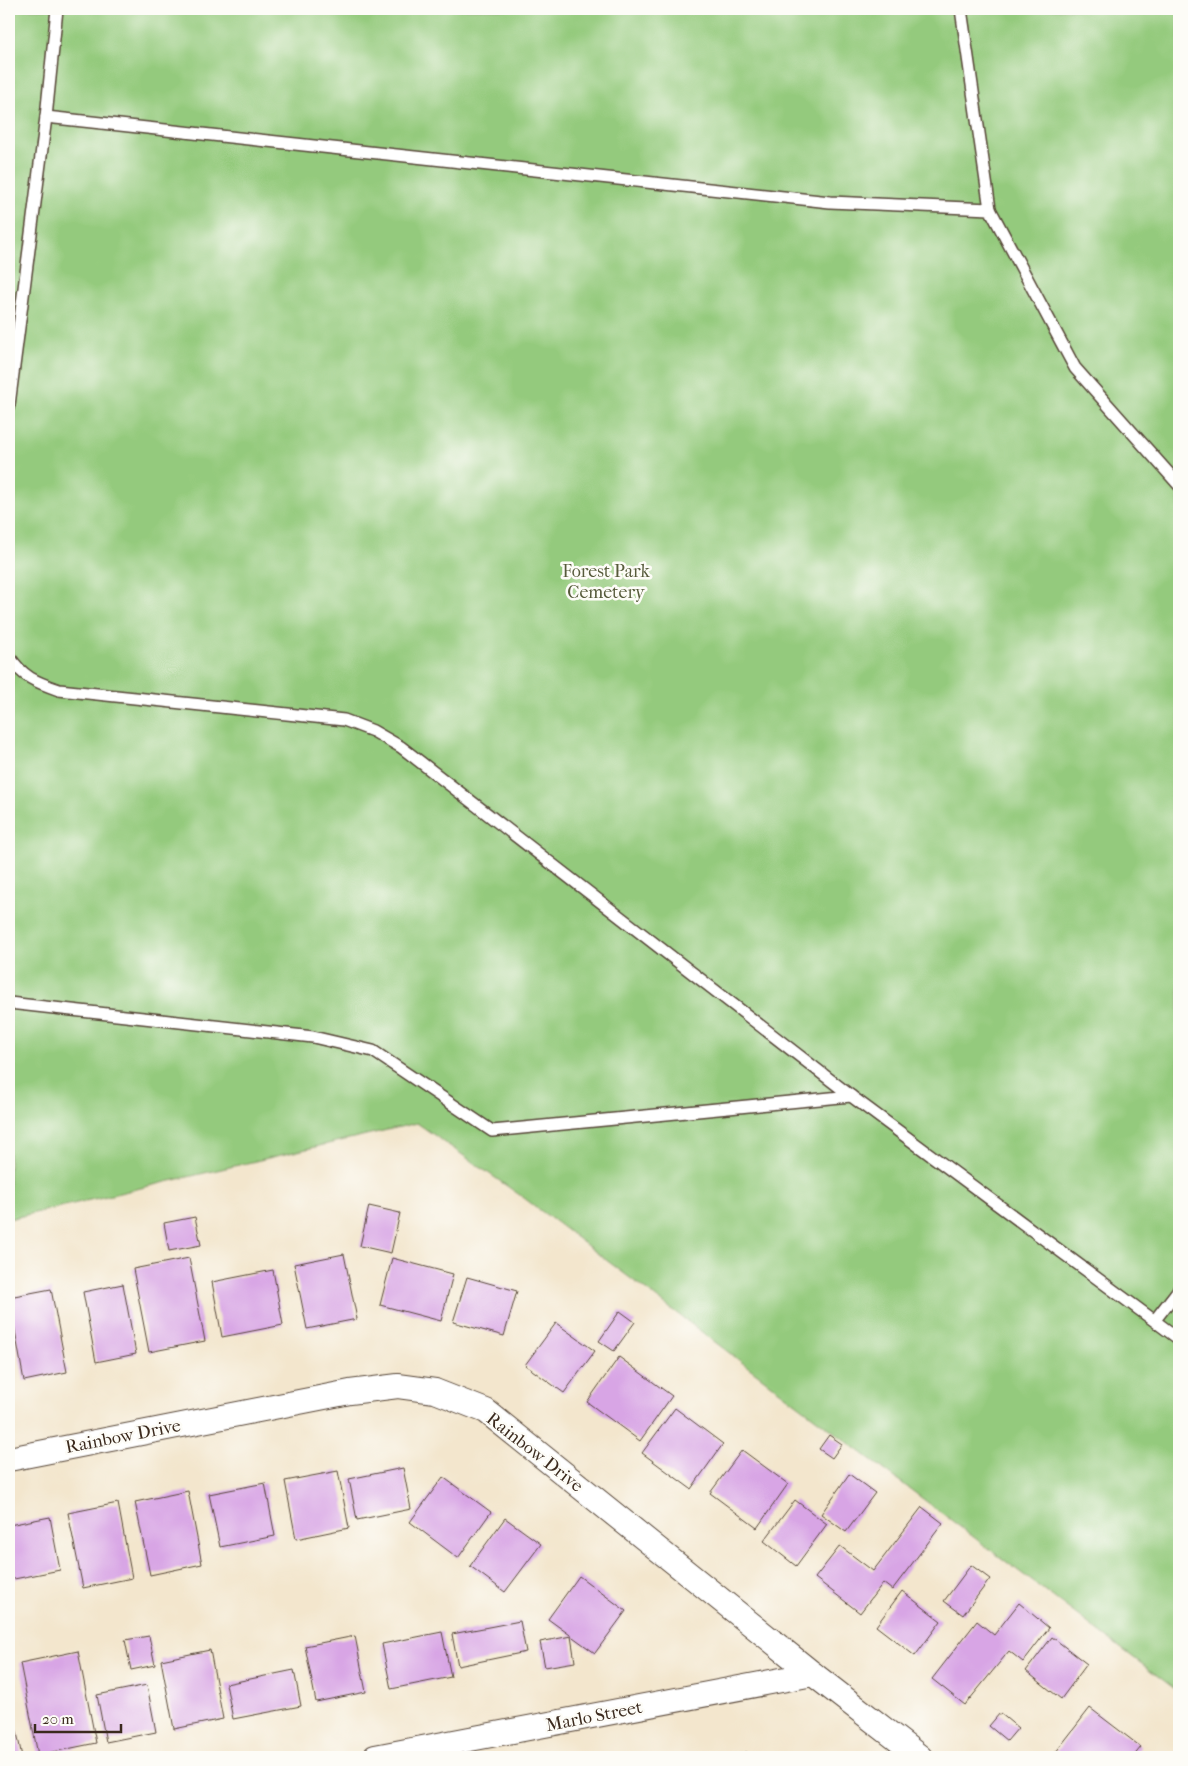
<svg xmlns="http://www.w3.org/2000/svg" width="1188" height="1766" font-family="'IM FELL French Canon',serif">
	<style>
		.green { fill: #94ca7d; stroke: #687a4e }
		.building { fill: #d8a5e5 }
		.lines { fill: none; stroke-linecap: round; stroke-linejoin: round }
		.lane-casing { stroke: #574638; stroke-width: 14 }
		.street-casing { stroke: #574638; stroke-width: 26 }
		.lane { stroke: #fff; stroke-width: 11 }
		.street { stroke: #fff; stroke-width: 24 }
		.labels { text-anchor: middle; stroke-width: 5; stroke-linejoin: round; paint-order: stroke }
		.park-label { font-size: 18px; fill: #565a3a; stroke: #fdfcf7 }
		.street-label { font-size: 18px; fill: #3b2a1e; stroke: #fdfcf7 }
	</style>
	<rect width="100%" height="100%" fill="#fdfcf7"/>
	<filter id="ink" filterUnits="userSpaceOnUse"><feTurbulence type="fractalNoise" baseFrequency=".02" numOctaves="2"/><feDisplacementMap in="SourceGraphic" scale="10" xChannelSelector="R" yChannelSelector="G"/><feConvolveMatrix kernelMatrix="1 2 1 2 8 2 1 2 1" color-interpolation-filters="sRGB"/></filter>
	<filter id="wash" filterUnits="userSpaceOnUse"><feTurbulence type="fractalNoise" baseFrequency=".0096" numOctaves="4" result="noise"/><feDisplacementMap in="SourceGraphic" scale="20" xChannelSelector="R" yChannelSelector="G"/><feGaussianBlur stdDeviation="1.12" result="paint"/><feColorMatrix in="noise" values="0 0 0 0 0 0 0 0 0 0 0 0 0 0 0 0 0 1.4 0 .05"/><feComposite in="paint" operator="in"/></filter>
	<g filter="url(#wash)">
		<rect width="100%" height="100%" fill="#f3e6cd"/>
		<path class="green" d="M9,9H1179V1692L524,1198L417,1123L9,1219Z"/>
		<g id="blocks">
			<g class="building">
				<path d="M369,1206L400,1213L391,1253L360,1246Z"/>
				<path d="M195,1217L201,1245L169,1251L164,1223Z"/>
				<path d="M344,1254L357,1319L307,1329L294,1264Z"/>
				<path d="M189,1258L205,1341L149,1352L133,1269Z"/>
				<path d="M392,1258L453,1274L441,1321L380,1305Z"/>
				<path d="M273,1270L283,1325L222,1337L212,1282Z"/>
				<path d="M467,1277L517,1291L504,1336L453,1322Z"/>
				<path d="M123,1284L136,1354L96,1362L83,1292Z"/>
				<path d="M51,1289L67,1372L24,1381L9,1297Z"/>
				<path d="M620,1311L635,1322L614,1351L599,1341Z"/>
				<path d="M556,1323L595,1351L564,1393L525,1365Z"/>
				<path d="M619,1357L672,1396L640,1441L587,1402Z"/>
				<path d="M675,1408L723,1444L691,1489L642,1453Z"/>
				<path d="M829,1435L842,1444L832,1458L819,1449Z"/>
				<path d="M742,1450L788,1484L757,1528L710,1493Z"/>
				<path d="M403,1468L411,1509L357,1520L349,1479Z"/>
				<path d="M338,1471L349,1528L296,1539L285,1481Z"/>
				<path d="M849,1474L875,1493L846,1532L821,1514Z"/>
				<path d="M443,1477L491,1512L458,1558L410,1522Z"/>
				<path d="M265,1483L275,1536L220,1547L209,1494Z"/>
				<path d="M188,1491L202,1564L150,1575L135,1502Z"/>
				<path d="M795,1500L827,1524L796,1566L764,1541Z"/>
				<path d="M118,1503L132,1578L83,1588L68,1513Z"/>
				<path d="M922,1507L943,1523L892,1590L883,1583L860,1613L815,1578L840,1546L873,1571Z"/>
				<path d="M50,1517L60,1570L9,1580V1525Z"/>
				<path d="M505,1518L541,1544L505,1592L470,1566Z"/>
				<path d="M971,1565L990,1579L963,1615L944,1601Z"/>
				<path d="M579,1576L626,1611L595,1653L548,1619Z"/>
				<path d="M902,1591L941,1621L915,1656L876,1626Z"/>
				<path d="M1019,1603L1049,1628L1023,1662L1009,1651L965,1705L932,1679L977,1621L994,1635Z"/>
				<path d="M520,1621L526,1652L458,1666L452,1634Z"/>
				<path d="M442,1632L451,1677L391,1689L382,1644Z"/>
				<path d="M149,1636L155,1665L131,1670L125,1640Z"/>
				<path d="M355,1636L366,1692L316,1702L305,1646Z"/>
				<path d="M571,1636L575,1662L545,1667L540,1642Z"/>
				<path d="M1052,1637L1087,1664L1061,1699L1026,1671Z"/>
				<path d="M210,1650L223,1719L174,1729L161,1660Z"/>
				<path d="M78,1651L96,1743L38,1755L20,1663Z"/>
				<path d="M294,1670L301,1706L233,1719L226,1684Z"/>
				<path d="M147,1685L156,1732L106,1742L97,1695Z"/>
				<path d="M9,1703H11L22,1757H9Z"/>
				<path d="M1090,1708L1141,1747L1133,1757H1052Z"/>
				<path d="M1000,1713L1018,1728L1007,1741L989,1726Z"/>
				<path d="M747,1752L748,1757H728V1756Z"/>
			</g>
		</g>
	</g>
	<g filter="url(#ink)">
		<use href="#blocks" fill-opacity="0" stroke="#574638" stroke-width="1"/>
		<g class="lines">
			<defs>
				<g id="lane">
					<path d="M961,9L990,209"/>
					<path d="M46,117L830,202L990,209L1075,368L1179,485"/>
					<path d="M9,405L46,117L57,9"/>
					<path d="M9,656C22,677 36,682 59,690L344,720L373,731L401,747L851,1096L1179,1339"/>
					<path d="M9,1003L313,1037L373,1051L492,1131L851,1096"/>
					<path d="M1155,1320L1179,1289"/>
				</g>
				<g id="street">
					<path d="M9,1459L350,1392L398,1386L435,1391L486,1411L813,1674L920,1757"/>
					<path d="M375,1757L813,1674"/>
				</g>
			</defs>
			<use href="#lane" class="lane-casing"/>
			<use href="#street" class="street-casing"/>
			<use href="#lane" class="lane"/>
			<use href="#street" class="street"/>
		</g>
	</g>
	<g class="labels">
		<g class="park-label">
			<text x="606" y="577">Forest Park<tspan x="606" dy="21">Cemetery</tspan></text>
		</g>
		<g class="street-label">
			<text transform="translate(123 1436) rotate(-11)" y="6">Rainbow Drive</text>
			<text transform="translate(535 1452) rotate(38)" y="6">Rainbow Drive</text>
			<text transform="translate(594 1716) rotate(-11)" y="6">Marlo Street</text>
		</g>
	</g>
	<rect width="1188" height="1766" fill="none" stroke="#fdfcf7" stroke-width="30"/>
	<path d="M35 1724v8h86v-8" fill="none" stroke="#3b2a1e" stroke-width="2.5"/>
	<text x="42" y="1724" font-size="15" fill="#3b2a1e" stroke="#fdfcf7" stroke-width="4" paint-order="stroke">20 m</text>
</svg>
